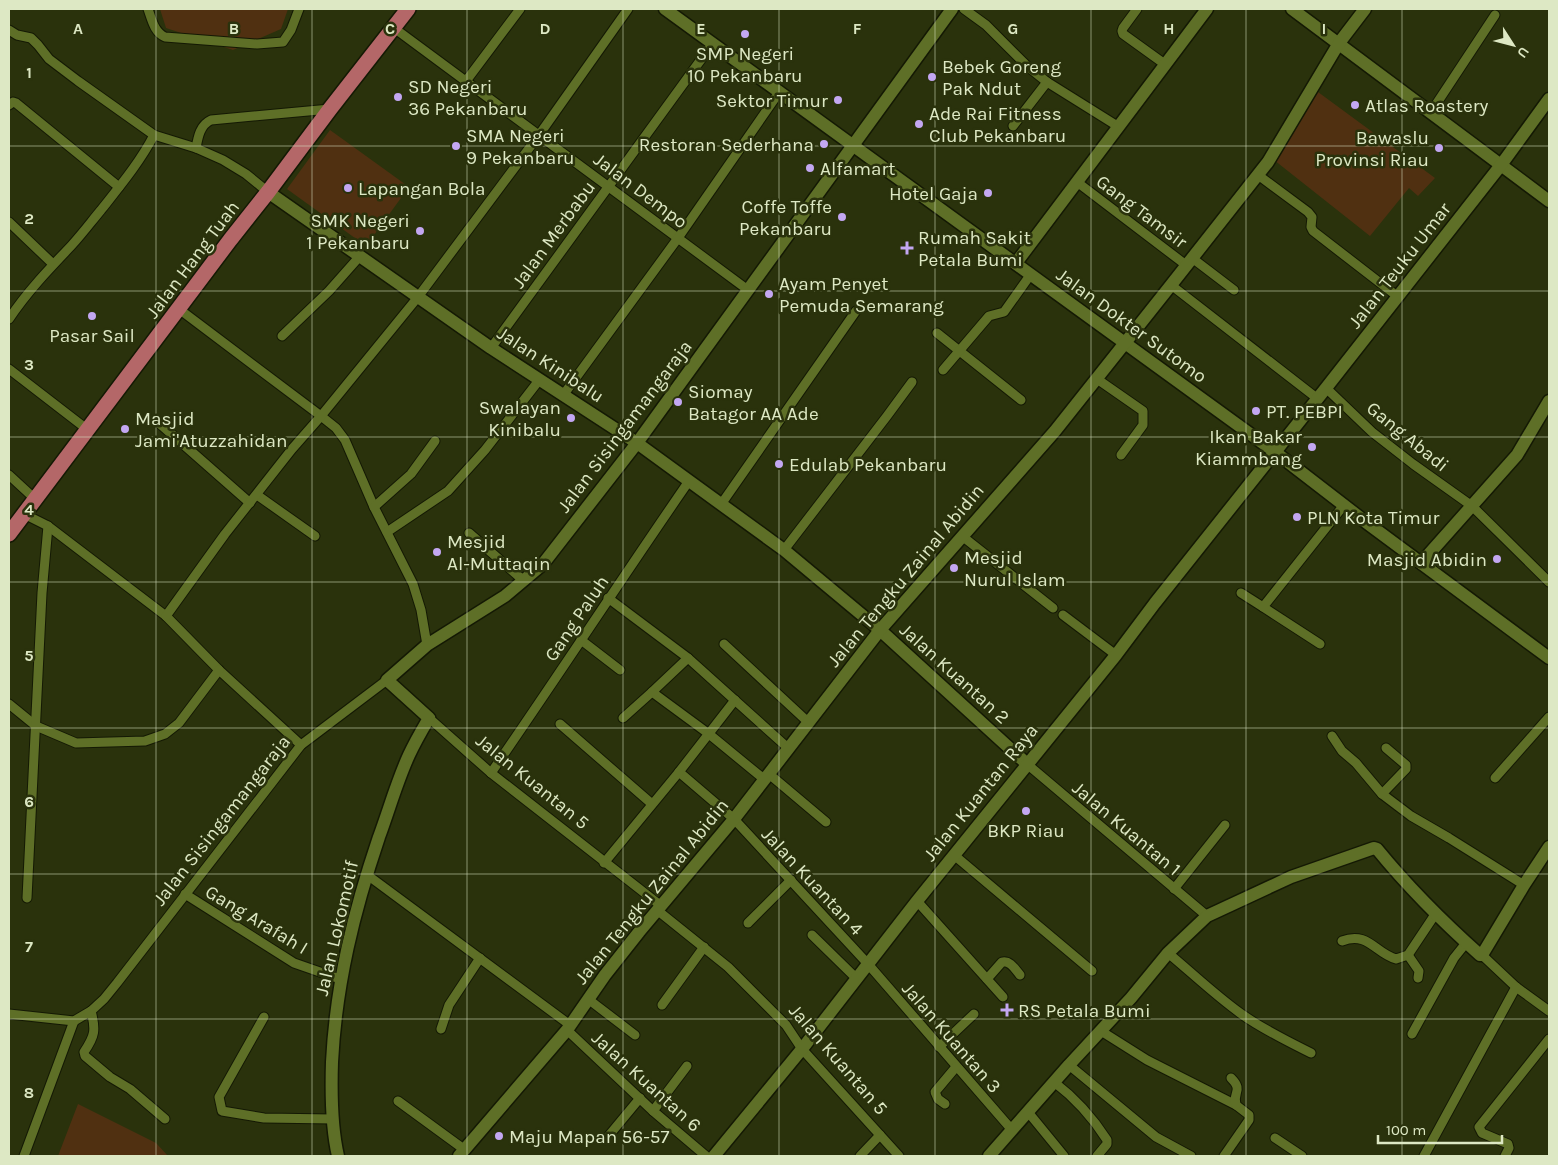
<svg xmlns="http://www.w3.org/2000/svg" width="1558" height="1165" font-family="Karla,sans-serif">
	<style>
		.green { fill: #503011 }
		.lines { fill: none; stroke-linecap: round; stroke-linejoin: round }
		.street-casing { stroke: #141904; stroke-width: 11 }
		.secondary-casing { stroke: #141904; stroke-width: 15 }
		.primary-casing { stroke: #141904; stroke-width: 18 }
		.street { stroke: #5e6f27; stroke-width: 9 }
		.secondary { stroke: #5e6f27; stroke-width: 12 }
		.primary { stroke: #b46768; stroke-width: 15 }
		.grid { fill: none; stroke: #dde8c4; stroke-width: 1; stroke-opacity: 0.55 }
		.poi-dot { fill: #c3a7f2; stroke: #2a320c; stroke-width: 2 }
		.labels { text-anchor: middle; stroke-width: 5; stroke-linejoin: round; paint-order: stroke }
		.poi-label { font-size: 19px; fill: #dde8c4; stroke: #2a320c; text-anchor: start }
		.street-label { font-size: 19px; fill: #dde8c4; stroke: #2a320c }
		.grid-label { font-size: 16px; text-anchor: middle; font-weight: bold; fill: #dde8c4; stroke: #2a320c; stroke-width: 5; stroke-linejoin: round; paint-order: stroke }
	</style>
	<rect width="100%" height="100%" fill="#2a320c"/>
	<g class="green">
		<path d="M160,9H288L281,29L233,50L166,28Z"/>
		<path d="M1318,92L1435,178L1418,196L1409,188L1370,236L1274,160Z"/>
		<path d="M330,130L409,187L366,246L287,189Z"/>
		<path d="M78,1104L156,1143L168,1156H58Z"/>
	</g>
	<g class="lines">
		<defs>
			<g id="street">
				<path d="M148,9C152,20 154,32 165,37L257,44L283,42L291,30L299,9"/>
				<path d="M964,9L986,25L1027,66L1047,82L1119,127"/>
				<path d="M1137,9L1123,28L1122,31L1123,34L1166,65"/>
				<path d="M394,28L748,290"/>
				<path d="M9,30L17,35L31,38L38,45L49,59L78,81L154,135L196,148L223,160L246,174L268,192"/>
				<path d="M466,81L520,9"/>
				<path d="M9,105L13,102L16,103L119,187"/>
				<path d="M1431,112L1495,15"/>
				<path d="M1013,126L1047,82"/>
				<path d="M196,148C198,137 200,125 211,120L330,109"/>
				<path d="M1258,175L1308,212L1312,217L1311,227L1313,231L1397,296"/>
				<path d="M1077,182L1186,265"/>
				<path d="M9,222L53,264"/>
				<path d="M1192,258L1234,290"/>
				<path d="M1171,285L1318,399"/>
				<path d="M179,309L321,416L336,428L345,440L374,507L413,584L421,610L427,645"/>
				<path d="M9,319C27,292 49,269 71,246C82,234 91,222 101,210C120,186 140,162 154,135"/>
				<path d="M937,333L1021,400"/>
				<path d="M282,336L329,291L360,256"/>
				<path d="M491,348L713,43"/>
				<path d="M9,369L88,430"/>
				<path d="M943,370L989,316L1004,312L1031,274"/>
				<path d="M1097,379L1143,411V425L1121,455"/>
				<path d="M1326,388L1372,432L1413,464L1472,506L1549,582"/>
				<path d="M564,394L678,238L780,91"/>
				<path d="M159,423L250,503"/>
				<path d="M9,475L35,499"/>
				<path d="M257,495L315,536"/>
				<path d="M722,503L856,311"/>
				<path d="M374,507L411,474L435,441"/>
				<path d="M24,514L48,526L166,616L219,670L301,745"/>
				<path d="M387,532L448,491L485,450L540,379"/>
				<path d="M469,533L524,581"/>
				<path d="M962,536L1053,608"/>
				<path d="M784,550L887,416L912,382"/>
				<path d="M1241,593L1263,607"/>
				<path d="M608,598L688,658L788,748"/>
				<path d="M1063,615L1116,655"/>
				<path d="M166,616L225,534L292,449L321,416L418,297L539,135L628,9"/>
				<path d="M581,640L620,670"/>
				<path d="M724,644L808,722"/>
				<path d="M1320,644L1263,607L1344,505"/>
				<path d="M688,658L652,692L709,734L765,780"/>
				<path d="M9,704L36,726L76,743L145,741L165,734L179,723L219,670"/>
				<path d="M429,718L491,773L660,905"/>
				<path d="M623,718L652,692"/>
				<path d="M560,724L652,804"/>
				<path d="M1332,736L1342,751L1356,763L1382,794L1411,816L1449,838L1524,885"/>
				<path d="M1027,764L1207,916"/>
				<path d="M679,772L734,819L868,964L1012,1130"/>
				<path d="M491,773C558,676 622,578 689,481"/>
				<path d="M769,774L826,822"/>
				<path d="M1495,778L1549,717"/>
				<path d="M1382,794L1406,769V765L1386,748"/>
				<path d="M954,855L1092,971"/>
				<path d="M604,863L679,772L735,700"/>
				<path d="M366,874L570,1025"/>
				<path d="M1174,889L1225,825"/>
				<path d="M185,894L294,963L340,979"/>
				<path d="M27,898L42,593L48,526"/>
				<path d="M917,901L1003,997"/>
				<path d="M657,910L728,967L786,1025L802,1049L899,1156"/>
				<path d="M748,923L791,880"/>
				<path d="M812,935L857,979"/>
				<path d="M1342,941C1368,931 1375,953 1396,959L1408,955L1436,913"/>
				<path d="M1168,953C1192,973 1215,995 1240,1013C1262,1029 1287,1041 1311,1053"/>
				<path d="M1408,955L1419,971L1418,978"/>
				<path d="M1482,955L1516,987L1549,1011"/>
				<path d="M987,979L1002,962C1010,960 1015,969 1020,975"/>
				<path d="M588,999L635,1035"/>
				<path d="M662,1005L704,947"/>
				<path d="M91,1011C96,1030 95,1036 84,1052L85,1056L110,1077L130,1089L165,1119"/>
				<path d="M9,1014L74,1021L91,1011L104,999L117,983L301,745L387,680"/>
				<path d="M264,1017L219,1097L222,1111L264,1118L333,1119"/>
				<path d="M441,1029L449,1005L480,958"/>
				<path d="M567,1030L653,1111L706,1156"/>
				<path d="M1101,1031L1147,1060L1236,1105L1249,1115V1120L1224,1156"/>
				<path d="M1412,1034L1454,958L1466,943"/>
				<path d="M939,1047L974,1014"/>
				<path d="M1069,1065L1156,1137L1191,1156"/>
				<path d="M1231,1078C1244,1091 1232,1092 1236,1105"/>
				<path d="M1054,1082C1075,1098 1093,1118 1107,1140V1144L1097,1156"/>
				<path d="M398,1101L465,1150"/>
				<path d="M945,1104L938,1099L935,1092L956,1067"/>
				<path d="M653,1111L687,1066"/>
				<path d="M1028,1112L1064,1156"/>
				<path d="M1275,1138L1302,1156"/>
				<path d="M606,1139L640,1098"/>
				<path d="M24,1156L74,1021"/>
				<path d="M860,1156L880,1135"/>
				<path d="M1424,1156L1516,987"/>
				<path d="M1505,1156L1509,1148L1508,1144L1482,1133L1479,1127L1549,1039"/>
			</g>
			<g id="secondary">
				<path d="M665,9L1275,452L1367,523L1549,658"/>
				<path d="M1292,9L1549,201"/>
				<path d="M268,192L491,348L637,443L784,550L880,630L1027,764"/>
				<path d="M1016,263L1207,9"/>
				<path d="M1421,563L1517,455L1549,401"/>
				<path d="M338,1156C331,1126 331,1093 332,1062C336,983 354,911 379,837C389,810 397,781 409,755C415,742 422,730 429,718L387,680L427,645L505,596L543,564L637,443L952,9"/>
				<path d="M459,1156L567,1030L605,975L639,932L734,819L880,630L1055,431L1171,285L1268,162L1339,43L1365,9"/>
				<path d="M714,1156L802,1049L917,901L1116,655L1155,603L1326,388L1501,165L1549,99"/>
				<path d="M989,1156L1069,1065L1131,998L1168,953L1207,916L1291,877L1374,848L1377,849C1408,887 1443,922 1480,955H1482L1524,885L1549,847"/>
			</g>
			<path id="primary" d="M9,534L230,240L268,192L330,109L408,9"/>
		</defs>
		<use href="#street" class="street-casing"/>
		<use href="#secondary" class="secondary-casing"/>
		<use href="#primary" class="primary-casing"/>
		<use href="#street" class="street"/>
		<use href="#secondary" class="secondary"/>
		<use href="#primary" class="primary"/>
	</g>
	<path class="grid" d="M156,9V1156M312,9V1156M467,9V1156M623,9V1156M779,9V1156M935,9V1156M1091,9V1156M1246,9V1156M1402,9V1156M9,146H1549M9,291H1549M9,437H1549M9,582H1549M9,728H1549M9,874H1549M9,1019H1549"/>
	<g class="poi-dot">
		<circle cx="745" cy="34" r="5"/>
		<circle cx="932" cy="77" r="5"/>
		<circle cx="398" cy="97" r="5"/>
		<circle cx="838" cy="100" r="5"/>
		<circle cx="1355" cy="105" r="5"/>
		<circle cx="919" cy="124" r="5"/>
		<circle cx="824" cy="144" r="5"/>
		<circle cx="456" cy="146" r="5"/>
		<circle cx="1439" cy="148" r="5"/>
		<circle cx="810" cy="168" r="5"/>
		<circle cx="348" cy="188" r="5"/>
		<circle cx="988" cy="193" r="5"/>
		<circle cx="842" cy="217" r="5"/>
		<circle cx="420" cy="231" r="5"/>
		<path d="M904.5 240.5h5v5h5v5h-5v5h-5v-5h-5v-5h5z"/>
		<circle cx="769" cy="294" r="5"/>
		<circle cx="92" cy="316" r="5"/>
		<circle cx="678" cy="402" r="5"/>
		<circle cx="1256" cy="411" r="5"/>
		<circle cx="571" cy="418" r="5"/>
		<circle cx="125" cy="429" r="5"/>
		<circle cx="1312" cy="447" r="5"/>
		<circle cx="779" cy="464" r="5"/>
		<circle cx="1297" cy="517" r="5"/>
		<circle cx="437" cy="552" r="5"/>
		<circle cx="1497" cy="559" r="5"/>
		<circle cx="954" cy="568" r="5"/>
		<circle cx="1026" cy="811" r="5"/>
		<path d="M1004.5 1002.5h5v5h5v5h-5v5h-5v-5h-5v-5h5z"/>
		<circle cx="499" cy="1136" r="5"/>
	</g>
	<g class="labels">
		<g class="poi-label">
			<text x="745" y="60" text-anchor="middle">SMP Negeri<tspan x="745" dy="22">10 Pekanbaru</tspan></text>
			<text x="942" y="73">Bebek Goreng<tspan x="942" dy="22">Pak Ndut</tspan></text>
			<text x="408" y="93">SD Negeri<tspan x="408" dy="22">36 Pekanbaru</tspan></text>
			<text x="828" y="107" text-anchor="end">Sektor Timur</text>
			<text x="1365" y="112">Atlas Roastery</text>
			<text x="929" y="120">Ade Rai Fitness<tspan x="929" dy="22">Club Pekanbaru</tspan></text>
			<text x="466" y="142">SMA Negeri<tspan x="466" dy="22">9 Pekanbaru</tspan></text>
			<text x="1429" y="144" text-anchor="end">Bawaslu<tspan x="1429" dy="22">Provinsi Riau</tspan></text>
			<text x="814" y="151" text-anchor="end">Restoran Sederhana</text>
			<text x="820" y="175">Alfamart</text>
			<text x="358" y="195">Lapangan Bola</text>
			<text x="978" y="200" text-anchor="end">Hotel Gaja</text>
			<text x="832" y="213" text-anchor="end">Coffe Toffe<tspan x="832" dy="22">Pekanbaru</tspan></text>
			<text x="410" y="227" text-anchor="end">SMK Negeri<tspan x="410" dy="22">1 Pekanbaru</tspan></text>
			<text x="918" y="244">Rumah Sakit<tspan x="918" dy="22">Petala Bumi</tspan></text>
			<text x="779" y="290">Ayam Penyet<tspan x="779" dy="22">Pemuda Semarang</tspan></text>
			<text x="92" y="342" text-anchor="middle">Pasar Sail</text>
			<text x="688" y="398">Siomay<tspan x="688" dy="22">Batagor AA Ade</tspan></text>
			<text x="561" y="414" text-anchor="end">Swalayan<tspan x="561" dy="22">Kinibalu</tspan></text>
			<text x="1266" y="418">PT. PEBPI</text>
			<text x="135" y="425">Masjid<tspan x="135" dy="22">Jami'Atuzzahidan</tspan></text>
			<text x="1302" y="443" text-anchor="end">Ikan Bakar<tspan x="1302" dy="22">Kiammbang</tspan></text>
			<text x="789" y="471">Edulab Pekanbaru</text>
			<text x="1307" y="524">PLN Kota Timur</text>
			<text x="447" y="548">Mesjid<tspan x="447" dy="22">Al-Muttaqin</tspan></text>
			<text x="964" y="564">Mesjid<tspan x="964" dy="22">Nurul Islam</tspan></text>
			<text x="1487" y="566" text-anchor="end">Masjid Abidin</text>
			<text x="1026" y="837" text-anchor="middle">BKP Riau</text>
			<text x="1018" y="1017">RS Petala Bumi</text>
			<text x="509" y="1143">Maju Mapan 56-57</text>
		</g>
		<g class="street-label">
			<text transform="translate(641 190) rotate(37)" y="7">Jalan Dempo</text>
			<text transform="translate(1142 211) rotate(37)" y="7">Gang Tamsir</text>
			<text transform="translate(553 234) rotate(-54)" y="7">Jalan Merbabu</text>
			<text transform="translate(192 259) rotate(-53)" y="7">Jalan Hang Tuah</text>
			<text transform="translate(1399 265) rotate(-52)" y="7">Jalan Teuku Umar</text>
			<text transform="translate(1132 325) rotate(36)" y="7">Jalan Dokter Sutomo</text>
			<text transform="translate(551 364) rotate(33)" y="7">Jalan Kinibalu</text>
			<text transform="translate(624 426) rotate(-53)" y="7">Jalan Sisingamangaraja</text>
			<text transform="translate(1408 436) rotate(39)" y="7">Gang Abadi</text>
			<text transform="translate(905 575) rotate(-50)" y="7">Jalan Tengku Zainal Abidin</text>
			<text transform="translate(576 618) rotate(-56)" y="7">Gang Paluh</text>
			<text transform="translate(955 673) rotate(42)" y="7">Jalan Kuantan 2</text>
			<text transform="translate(533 781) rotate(39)" y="7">Jalan Kuantan 5</text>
			<text transform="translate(980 792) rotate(-51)" y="7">Jalan Kuantan Raya</text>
			<text transform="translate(221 820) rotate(-52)" y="7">Jalan Sisingamangaraja</text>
			<text transform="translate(1127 828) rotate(40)" y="7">Jalan Kuantan 1</text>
			<text transform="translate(813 881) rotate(47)" y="7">Jalan Kuantan 4</text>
			<text transform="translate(651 891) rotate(-51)" y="7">Jalan Tengku Zainal Abidin</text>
			<text transform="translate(257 919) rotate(31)" y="7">Gang Arafah I</text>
			<text transform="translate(336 928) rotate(-77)" y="7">Jalan Lokomotif</text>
			<text transform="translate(952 1037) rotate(49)" y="7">Jalan Kuantan 3</text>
			<text transform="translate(839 1059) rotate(49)" y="7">Jalan Kuantan 5</text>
			<text transform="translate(647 1081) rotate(42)" y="7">Jalan Kuantan 6</text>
		</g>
	</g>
	<g class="grid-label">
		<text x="78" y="34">A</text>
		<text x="234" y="34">B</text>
		<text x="390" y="34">C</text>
		<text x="545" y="34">D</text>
		<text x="701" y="34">E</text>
		<text x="857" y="34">F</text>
		<text x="1013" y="34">G</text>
		<text x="1169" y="34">H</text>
		<text x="1324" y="34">I</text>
		<text x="29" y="78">1</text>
		<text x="29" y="224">2</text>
		<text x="29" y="370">3</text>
		<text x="29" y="515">4</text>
		<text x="29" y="661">5</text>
		<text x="29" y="807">6</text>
		<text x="29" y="952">7</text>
		<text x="29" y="1098">8</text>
	</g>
	<rect width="1558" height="1165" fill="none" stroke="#dde8c4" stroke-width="20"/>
	<g transform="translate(1513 45) rotate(126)" stroke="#2a320c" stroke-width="4" paint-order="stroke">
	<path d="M0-4L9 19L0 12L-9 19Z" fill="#dde8c4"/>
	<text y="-8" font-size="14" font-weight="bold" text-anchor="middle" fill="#dde8c4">U</text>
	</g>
	<path d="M1378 1135v8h124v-8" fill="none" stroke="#dde8c4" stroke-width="2.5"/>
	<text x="1386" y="1135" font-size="15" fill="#dde8c4" stroke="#2a320c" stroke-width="4" paint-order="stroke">100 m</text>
</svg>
